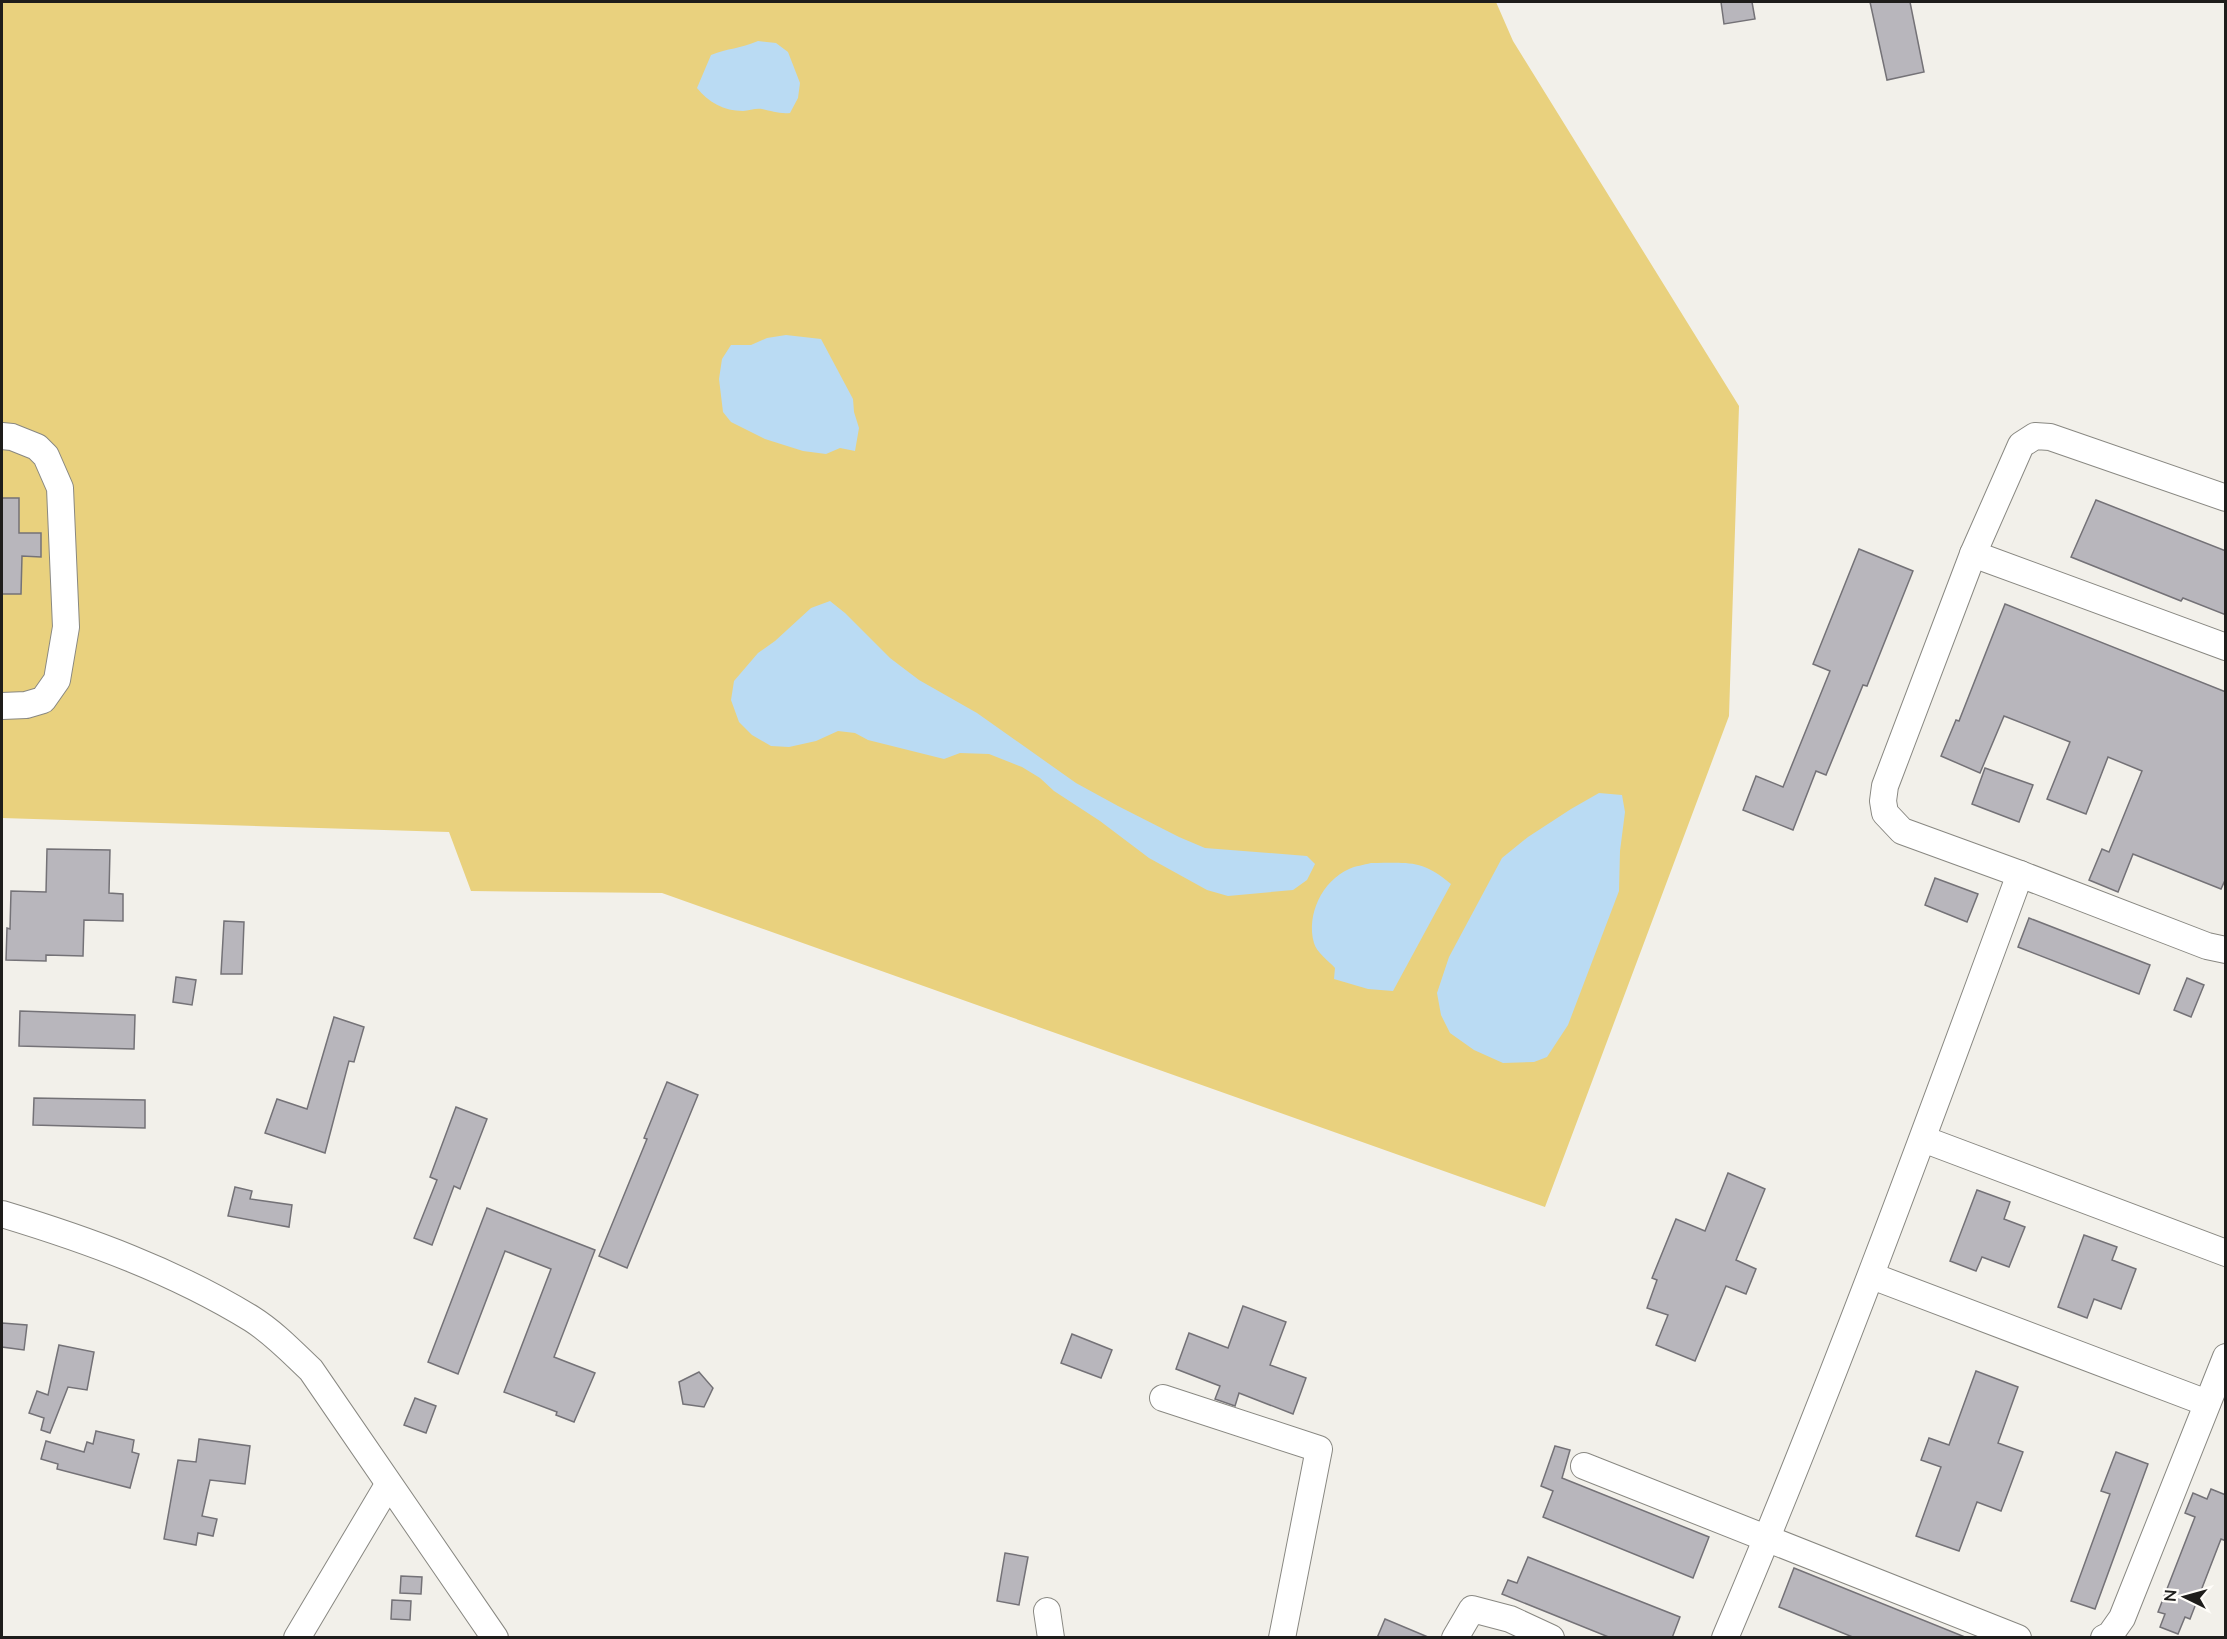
<svg xmlns="http://www.w3.org/2000/svg" width="2227" height="1639" font-family="Lato,sans-serif">
	<style>
		.green { fill: #e9d17e }
		.water { fill: #badbf3 }
		.building { fill: #b8b6bc; stroke: #747277; stroke-width: 1.5 }
		.lines { fill: none; stroke-linecap: round; stroke-linejoin: round }
		.minor-casing { stroke: #898882; stroke-width: 28 }
		.minor { stroke: #fff; stroke-width: 26 }
	</style>
	<rect width="100%" height="100%" fill="#f2f0ea"/>
	<path class="green" d="M2,2H1496L1513,41L1739,406L1729,716L1545,1207L662,893L471,891L449,832L2,818Z"/>
	<g class="water">
		<path d="M758,41L776,43L788,52L800,83L798,98L790,113C779,114 772,111 762,109C755,108 749,111 743,111C724,111 708,102 697,88L711,55C728,48 740,49 758,41Z"/>
		<path d="M786,335L821,339L853,399L854,412L859,428L855,451L840,448L826,454L803,451L765,439L731,422L723,412L719,379L722,359L731,345H751L767,338Z"/>
		<path d="M830,601L845,613L890,658L919,680L977,713L1076,783L1118,806L1179,837L1205,848L1307,856L1315,864L1307,880L1293,890L1228,896L1207,890L1149,858L1100,821L1054,791L1040,778L1022,767L989,754L960,753L944,759L868,740L855,733L838,731L816,741L789,747L771,746L752,735L739,722L731,700L734,681L758,653L775,641L811,608Z"/>
		<path d="M1599,793L1622,795L1625,812L1620,851L1619,891L1568,1025L1547,1057L1534,1062L1503,1063L1474,1050L1450,1033L1441,1015L1437,993L1449,957L1502,858L1528,837L1571,809Z"/>
		<path d="M1371,863C1408,863 1422,859 1451,884L1393,991L1368,989L1334,979L1335,968C1329,961 1316,952 1314,943C1306,915 1322,881 1349,869C1355,866 1364,865 1371,863Z"/>
	</g>
	<g class="building">
		<path d="M1721,2H1752L1755,19L1724,24Z"/>
		<path d="M1870,2H1910L1924,72L1887,80Z"/>
		<path d="M2,498H19V533H41V557L22,556L21,594H2Z"/>
		<path d="M2096,500L2226,551V615L2183,598L2181,601L2071,557Z"/>
		<path d="M1859,549L1913,571L1867,686L1863,685L1826,775L1816,771L1793,830L1743,810L1756,776L1783,787L1830,671L1813,664Z"/>
		<path d="M2005,604L2226,692V878L2221,889L2133,854L2118,892L2089,880L2102,849L2109,852L2142,771L2108,757L2086,814L2047,799L2070,742L2004,716L1980,773L1941,756L1956,720L1959,721Z"/>
		<path d="M1985,768L2033,785L2019,822L1972,804Z"/>
		<path d="M47,849L110,850L109,893L123,894V921L84,920L83,956L46,955V961L6,960L7,928L10,929L11,891L46,892Z"/>
		<path d="M1935,878L1978,894L1967,922L1925,905Z"/>
		<path d="M2029,918L2150,965L2139,994L2018,947Z"/>
		<path d="M224,921L244,922L242,974H221Z"/>
		<path d="M176,977L196,980L192,1005L173,1002Z"/>
		<path d="M2187,978L2204,985L2191,1017L2174,1010Z"/>
		<path d="M20,1011L135,1015L134,1049L19,1046Z"/>
		<path d="M334,1017L364,1027L354,1062L349,1061L325,1153L265,1133L277,1099L307,1109Z"/>
		<path d="M667,1082L698,1095L627,1268L599,1256L647,1139L644,1138Z"/>
		<path d="M34,1098L145,1100V1128L33,1125Z"/>
		<path d="M456,1107L487,1119L460,1189L454,1186L432,1245L414,1238L437,1180L430,1177Z"/>
		<path d="M1728,1173L1765,1189L1736,1260L1756,1269L1746,1294L1726,1286L1695,1361L1656,1345L1668,1315L1647,1308L1657,1280L1652,1278L1676,1219L1705,1231Z"/>
		<path d="M235,1187L252,1191L250,1199L292,1205L289,1227L228,1216Z"/>
		<path d="M1977,1190L2010,1202L2004,1219L2025,1227L2009,1267L1982,1257L1976,1271L1950,1261Z"/>
		<path d="M487,1208L595,1250L554,1357L595,1373L574,1422L556,1415L557,1412L504,1392L551,1269L505,1251L458,1374L428,1362Z"/>
		<path d="M2084,1235L2117,1247L2112,1260L2136,1269L2121,1309L2094,1299L2087,1318L2058,1307Z"/>
		<path d="M1243,1306L1286,1322L1270,1365L1306,1378L1293,1414L1239,1393L1235,1406L1215,1399L1220,1386L1176,1369L1189,1333L1228,1348Z"/>
		<path d="M2,1323L27,1325L24,1350L2,1347Z"/>
		<path d="M1072,1334L1112,1350L1101,1378L1061,1363Z"/>
		<path d="M59,1345L94,1352L87,1390L68,1387L50,1433L41,1430L44,1418L29,1413L37,1391L48,1395Z"/>
		<path d="M1976,1371L2018,1387L1998,1443L2023,1452L2001,1511L1977,1502L1959,1551L1916,1536L1941,1467L1921,1460L1929,1438L1949,1445Z"/>
		<path d="M699,1372L713,1388L704,1407L683,1404L679,1382Z"/>
		<path d="M415,1398L436,1406L426,1433L404,1425Z"/>
		<path d="M96,1431L134,1440L132,1452L139,1454L130,1488L57,1469L58,1464L41,1459L46,1441L84,1452L87,1442L93,1444Z"/>
		<path d="M199,1439L250,1446L245,1484L210,1480L202,1516L217,1519L213,1536L198,1533L196,1545L164,1539L178,1460L196,1462Z"/>
		<path d="M1555,1446L1570,1450L1562,1478L1709,1537L1693,1578L1543,1517L1553,1491L1541,1486Z"/>
		<path d="M2116,1452L2148,1464L2095,1609L2071,1601L2110,1494L2101,1491Z"/>
		<path d="M2211,1489L2226,1495V1541L2221,1539L2190,1619L2185,1617L2178,1634L2160,1627L2165,1614L2158,1612L2195,1517L2185,1513L2193,1493L2207,1499Z"/>
		<path d="M1005,1553L1028,1557L1019,1605L997,1601Z"/>
		<path d="M1528,1557L1680,1617L1672,1638H1611L1502,1594L1508,1580L1517,1583Z"/>
		<path d="M1794,1568L1965,1637L1964,1638H1855L1779,1607Z"/>
		<path d="M401,1576L422,1577L421,1594L400,1593Z"/>
		<path d="M392,1600L411,1601L410,1620L391,1619Z"/>
		<path d="M1385,1619L1428,1637V1638H1377Z"/>
	</g>
	<g class="lines">
		<defs>
			<g id="minor">
				<path d="M2,436L12,437L37,447L46,456L60,488L66,627L57,680L43,700L26,705L2,706"/>
				<path d="M2226,498L2050,437L2035,436L2021,445L1973,554L1885,786L1883,801L1885,813L1902,831L2020,874L2207,946L2226,950"/>
				<path d="M1973,554L2226,647"/>
				<path d="M1923,1139L2226,1253"/>
				<path d="M2,1214C88,1240 174,1271 252,1319C274,1333 292,1352 311,1370L495,1638"/>
				<path d="M1872,1276L2207,1403"/>
				<path d="M1163,1398L1319,1449L1282,1638"/>
				<path d="M1584,1466L2018,1638"/>
				<path d="M1047,1611L1051,1638"/>
				<path d="M297,1638L388,1485"/>
				<path d="M1455,1638L1472,1609L1510,1619L1551,1638"/>
				<path d="M1725,1638C1832,1386 1926,1130 2020,874"/>
				<path d="M2104,1638L2110,1635L2122,1618L2226,1357"/>
			</g>
		</defs>
		<use href="#minor" class="minor-casing"/>
		<use href="#minor" class="minor"/>
	</g>
	<rect width="2227" height="1639" fill="none" stroke="#1e1d1b" stroke-width="6"/>
	<g transform="translate(2185 1597) rotate(275)" stroke="#fffdf9" stroke-width="4.5" paint-order="stroke">
	<path d="M0-4.5L10 22L0 15L-10 22Z" fill="#1e1d1b"/>
	<text y="-9" font-size="16" font-weight="bold" text-anchor="middle" fill="#1e1d1b">N</text>
	</g>
</svg>
